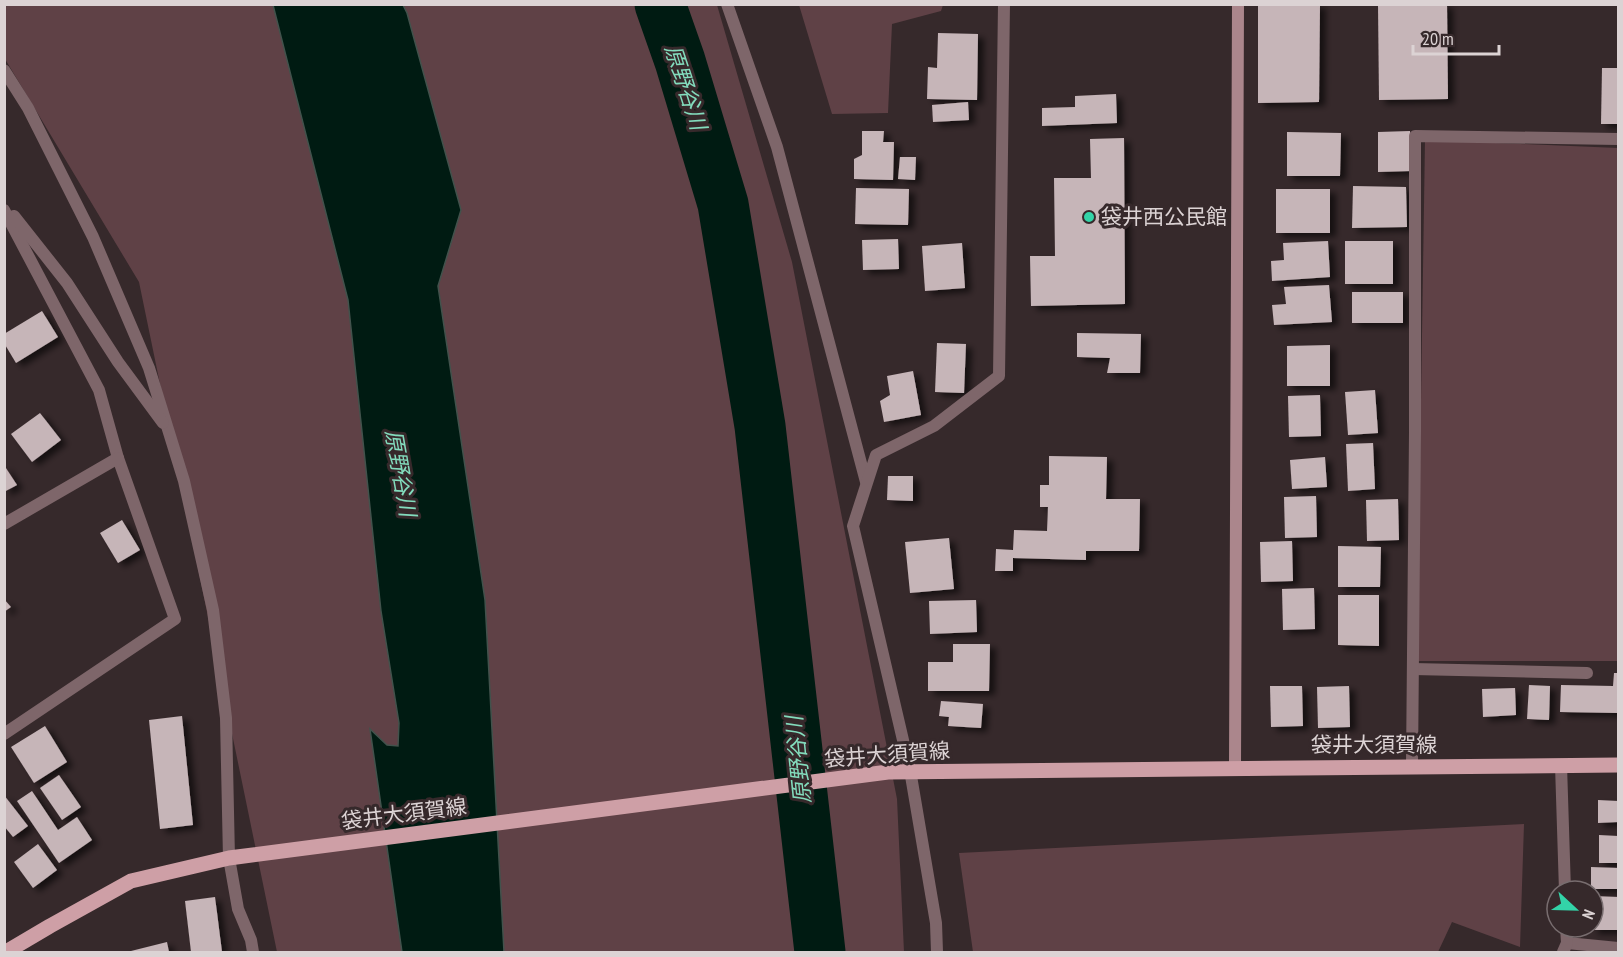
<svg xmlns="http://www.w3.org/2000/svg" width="1623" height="957" font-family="'PT Sans Narrow','Noto Sans JP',sans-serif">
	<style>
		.green { fill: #5f4146 }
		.water { fill: #001b12; stroke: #42524c; stroke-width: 1.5 }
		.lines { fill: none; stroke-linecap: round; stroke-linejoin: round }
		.river { stroke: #001b12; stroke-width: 51 }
		.building { fill: #c6b5b8; filter: url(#shadow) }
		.street { stroke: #7e666a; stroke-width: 12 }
		.secondary { stroke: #ab868c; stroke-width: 12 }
		.primary { stroke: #ce9fa6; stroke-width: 15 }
		.poi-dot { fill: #33d4a8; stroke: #36292b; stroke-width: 2 }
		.labels { text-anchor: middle; stroke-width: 6; stroke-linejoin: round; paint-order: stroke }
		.poi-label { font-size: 21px; fill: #dcd3d4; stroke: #36292b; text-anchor: start }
		.street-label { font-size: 21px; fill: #dcd3d4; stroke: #36292b }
		.water-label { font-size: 22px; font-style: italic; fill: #83dcbd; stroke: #36292b }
	</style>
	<defs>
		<filter id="shadow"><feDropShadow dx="6" dy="4" stdDeviation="3" flood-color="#0009"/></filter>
	</defs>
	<rect width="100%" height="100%" fill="#36292b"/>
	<g class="green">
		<path d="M5,5H717L792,262L897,799L904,952H277L139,282L5,59Z"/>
		<path d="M799,5V4L943,5L941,11L892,24L888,113L832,114Z"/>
		<path d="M1425,140L1618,148V661H1417Z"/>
		<path d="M1524,824L1520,947L1452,922L1438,952H973L959,853Z"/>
	</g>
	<path class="water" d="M273,5H403L407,13L461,210L438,286L485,600L504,952H402L370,729L387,745L398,746L399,723L381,611L348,300Z"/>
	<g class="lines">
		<path class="river" d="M660,4L680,61L723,204L760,426L820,952"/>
	</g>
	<g class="building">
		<path d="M1258,4H1320L1319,102L1258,103Z"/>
		<path d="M1378,4H1447L1448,99L1379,100Z"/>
		<path d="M938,33L978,34L977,100L927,99L928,67L937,68Z"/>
		<path d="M1602,68H1618V124H1601Z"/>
		<path d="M1116,94L1117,123L1042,126V108L1075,107V96Z"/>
		<path d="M968,102L969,120L933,122L932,105Z"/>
		<path d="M862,131H884L883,142H894L893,180L854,179V159L862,155Z"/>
		<path d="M1410,131L1411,171L1378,172V132Z"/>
		<path d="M1287,132L1341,133L1340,176H1287Z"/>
		<path d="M1124,138L1125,304L1031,306L1030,256H1055L1054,178H1091L1090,139Z"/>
		<path d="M900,157H916L915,180L898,179Z"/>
		<path d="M1353,186L1406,187L1407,227L1352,228Z"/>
		<path d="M856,188L909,189L908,225L855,224Z"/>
		<rect x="1276" y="189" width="54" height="44"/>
		<path d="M898,239L899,269L863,270L862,240Z"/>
		<path d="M1328,241L1330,277L1272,281L1271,261L1284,260L1283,243Z"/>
		<rect x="1345" y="241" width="48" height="43"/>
		<path d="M962,243L965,288L925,291L922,246Z"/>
		<path d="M1329,285L1332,322L1274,325L1272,305L1286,304L1284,287Z"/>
		<rect x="1352" y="292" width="51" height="31"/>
		<path d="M42,311L58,337L16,363L4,343V334Z"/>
		<path d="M1077,333L1141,334L1140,373H1107L1110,358L1077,357Z"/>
		<path d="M937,343L966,344L964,393L935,392Z"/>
		<path d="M1330,345V386H1287V346Z"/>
		<path d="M913,371L921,415L884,422L880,401L890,395L887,376Z"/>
		<path d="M1375,390L1378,433L1348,435L1345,392Z"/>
		<path d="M1320,395L1321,436L1289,437L1288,396Z"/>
		<path d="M40,413L61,440L32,462L11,434Z"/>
		<path d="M1373,443L1375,489L1348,491L1346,444Z"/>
		<path d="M1049,456L1107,457L1106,499H1140L1139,551H1086V560L1013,558V571H995L996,549L1013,550L1014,530L1047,531L1048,507H1040V485H1049Z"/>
		<path d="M1325,457L1327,487L1292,489L1290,460Z"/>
		<path d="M4,465L17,485L4,492Z"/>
		<path d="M888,476H913V501L887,500Z"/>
		<path d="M1316,496L1317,537L1285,538L1284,497Z"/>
		<path d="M1398,499L1399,540L1367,541L1366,500Z"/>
		<path d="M122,520L140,550L118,563L100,533Z"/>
		<path d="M949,538L954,589L910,593L905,542Z"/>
		<path d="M1292,541L1293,581L1261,582L1260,542Z"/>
		<path d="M1338,546L1381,547L1380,587H1338Z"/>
		<path d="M1314,588L1315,629L1283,630L1282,589Z"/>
		<path d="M1338,595H1379V646L1338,645Z"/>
		<path d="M4,599L11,607L4,612Z"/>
		<path d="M976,600L977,632L930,634L929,601Z"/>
		<path d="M953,644H990L989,691H928V662H953Z"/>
		<path d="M1614,673H1618V713L1560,712L1561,685L1613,686Z"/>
		<path d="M1529,685L1550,686L1549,720L1527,719Z"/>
		<path d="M1270,686H1302L1303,726L1271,727Z"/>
		<path d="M1349,686L1350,727L1318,728L1317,687Z"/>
		<path d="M1515,688L1516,715L1483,717L1482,689Z"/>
		<path d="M941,701L983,704L981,728L948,726L949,717L939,716Z"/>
		<path d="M182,716L193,825L160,829L149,720Z"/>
		<path d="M45,726L67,762L34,783L11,747Z"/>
		<path d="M59,775L81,807L62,820L40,788Z"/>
		<path d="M32,791L58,830L77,817L92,840L59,863L17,801Z"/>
		<path d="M4,795L28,826L13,837L4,826Z"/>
		<path d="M1598,800L1618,801V822L1598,823Z"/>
		<path d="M1599,835L1618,836V863H1599Z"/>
		<path d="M38,844L57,870L33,888L14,862Z"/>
		<path d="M1591,867L1618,868V889H1591Z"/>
		<path d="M1593,896L1618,897V930H1592Z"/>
		<path d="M215,897L222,952H191L185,901Z"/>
		<path d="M167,942L169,952H127Z"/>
	</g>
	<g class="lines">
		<g class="street">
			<path d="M727,4L777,147L866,482"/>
			<path d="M4,70L28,108L93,237L149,368L184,481L213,610L226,718L229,858L238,909L251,940L253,952"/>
			<path d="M4,210L99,390L118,458L175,619L4,734"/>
			<path d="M14,216L67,283L118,362L163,423"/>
			<path d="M4,524L118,458"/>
			<path d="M1413,669L1587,673"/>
			<path d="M1561,765L1565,891"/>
			<path d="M1412,766L1415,432V136L1618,139"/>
			<path d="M1567,943L1618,948"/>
			<path d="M937,952L936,923L910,770L853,526L876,455L934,426L999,376L1004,4"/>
			<path d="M1563,952L1567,943L1566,927"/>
		</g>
		<path class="secondary" d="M1235,767L1238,4"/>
		<path class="primary" d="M6,952L50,926L131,881L229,858L888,772L1618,765"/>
	</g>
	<circle class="poi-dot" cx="1089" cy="217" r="6"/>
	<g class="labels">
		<g class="poi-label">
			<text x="1101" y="224">袋井西公民館</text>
		</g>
		<g class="street-label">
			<text x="1374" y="752">袋井大須賀線</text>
			<text transform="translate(887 755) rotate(-4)" y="7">袋井大須賀線</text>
			<text transform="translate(404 814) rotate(-7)" y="7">袋井大須賀線</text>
		</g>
		<g class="water-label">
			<text transform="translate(686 87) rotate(72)" y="8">原野谷川</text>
			<text transform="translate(401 473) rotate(80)" y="8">原野谷川</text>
			<text transform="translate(798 760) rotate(-96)" y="8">原野谷川</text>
		</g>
	</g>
	<rect width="1623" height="957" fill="none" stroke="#dcd3d4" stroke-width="12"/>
	<g transform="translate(1575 909) rotate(112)"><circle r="28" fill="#36292b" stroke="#786d6f" stroke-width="1.5"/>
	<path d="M0-4.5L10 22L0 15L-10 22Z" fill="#33d4a8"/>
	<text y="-9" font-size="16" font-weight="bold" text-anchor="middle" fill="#dcd3d4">N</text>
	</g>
	<path d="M1413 45v9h86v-9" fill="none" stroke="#dcd3d4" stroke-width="3"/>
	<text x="1422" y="45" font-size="18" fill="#dcd3d4" stroke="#36292b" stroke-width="4.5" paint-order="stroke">20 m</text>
</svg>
